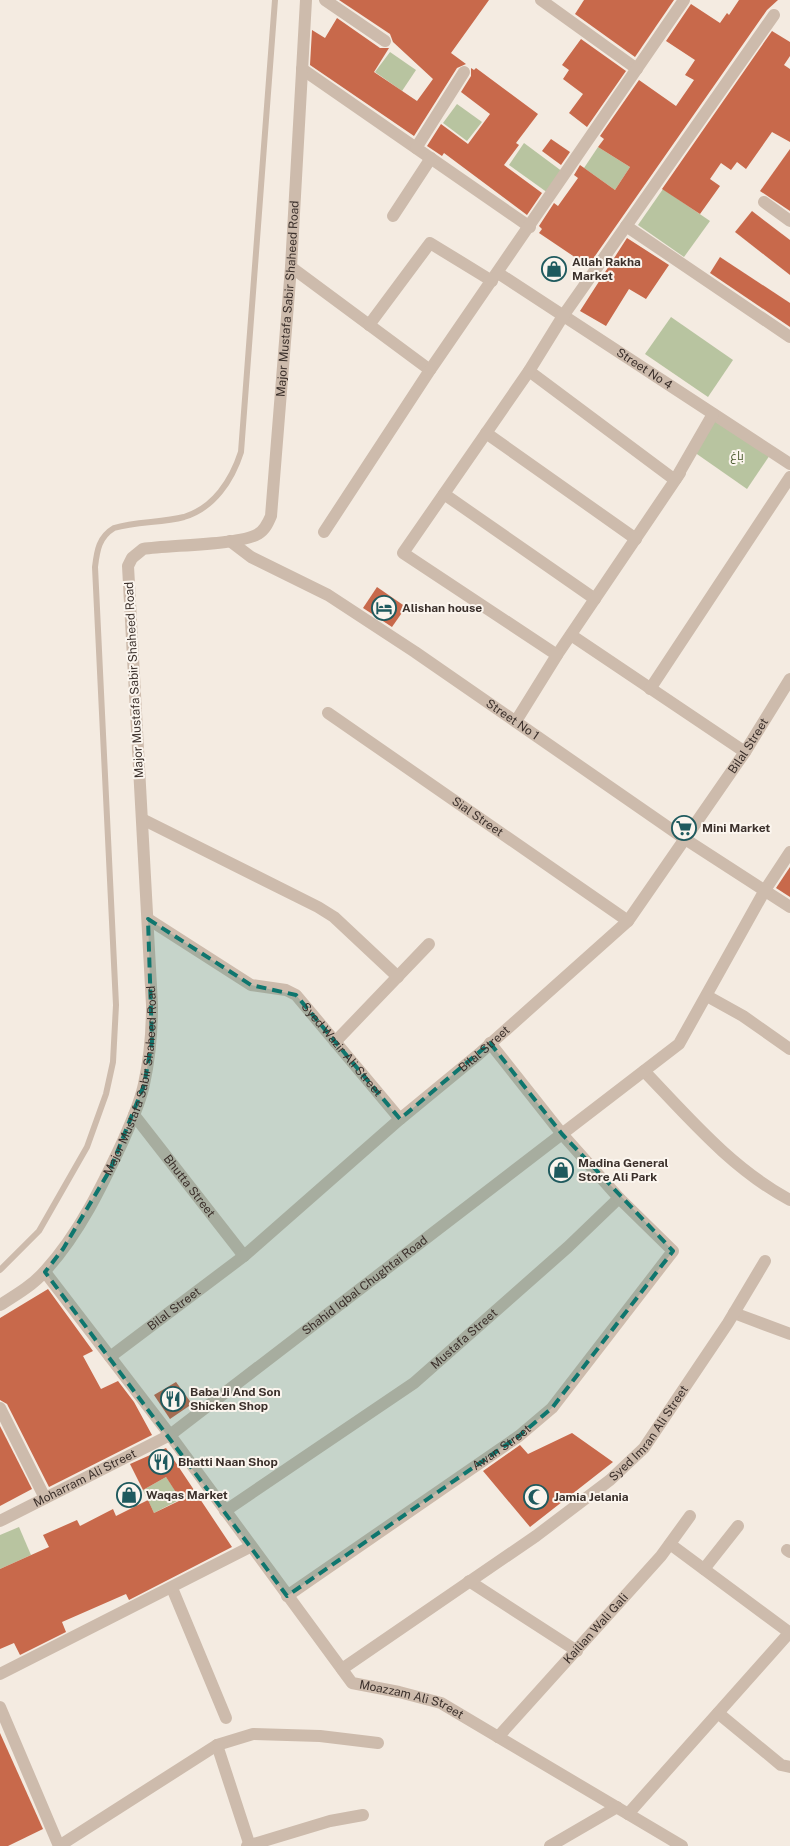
<svg xmlns="http://www.w3.org/2000/svg" width="790" height="1846" font-family="'Public Sans',Cairo,sans-serif">
	<style>
		.green { fill: #b8c4a0 }
		.building { fill: #c8694b }
		.lines { fill: none; stroke-linecap: round; stroke-linejoin: round }
		.service { stroke: #cdbbac; stroke-width: 6 }
		.minor { stroke: #cdbbac; stroke-width: 12 }
		.tertiary { stroke: #cdbbac; stroke-width: 12 }
		.marked { fill: #0f766e; fill-opacity: 0.2; stroke: #0f766e; stroke-width: 4; stroke-dasharray: 10 6; stroke-linejoin: round }
		.labels { text-anchor: middle; stroke-width: 4; stroke-linejoin: round; paint-order: stroke }
		.poi-label { font-size: 12px; font-weight: bold; fill: #3b302b; stroke: #fbf5ee; text-anchor: start }
		.street-label { font-size: 12px; fill: #3b302b; stroke: #fbf5ee }
		.park-label { font-size: 12px; fill: #4a5a2e; stroke: #fbf5ee }
	</style>
	<rect width="100%" height="100%" fill="#f4ebe1"/>
	<g class="green">
		<path d="M390,52L416,70L402,91L375,72Z"/>
		<path d="M457,104L482,122L467,141L443,123Z"/>
		<path d="M524,143L563,172L548,193L509,165Z"/>
		<path d="M598,147L630,167L615,190L584,168Z"/>
		<path d="M663,189L710,221L684,257L638,225Z"/>
		<path d="M671,317L733,360L708,397L645,354Z"/>
		<path d="M713,414L772,452L747,489L694,452Z"/>
		<path d="M166,1477L181,1499L154,1513L143,1490Z"/>
		<path d="M19,1527L31,1555L0,1569V1535Z"/>
	</g>
	<g class="building">
		<path d="M339,0H489L451,53L466,64L457,68L414,136L310,65L312,30L325,38L337,18L380,48H389L374,72L417,101L433,79L393,42L390,34Z"/>
		<path d="M584,0H674L635,57L575,14Z"/>
		<path d="M739,0H778L767,10L588,266L539,233L542,229L539,226L554,203L558,206L578,178L574,175L580,165L615,190L630,167L598,147L604,139L600,136L639,80L676,106L694,80L685,75L695,60L666,41L691,4L720,23L727,13L729,15Z"/>
		<path d="M772,31L790,42V56L784,65L790,69V142L772,132L746,169L737,162L731,170L721,163L710,179L720,186L700,214L662,189Z"/>
		<path d="M581,39L626,71L587,127L569,113L583,94L563,79L569,70L562,65Z"/>
		<path d="M471,68L474,70L476,68L538,114L516,143L519,145L504,165L542,193L527,215L444,153L442,156L427,146L441,124L468,144L490,114L461,92L471,76Z"/>
		<path d="M551,139L570,152L561,165L542,151Z"/>
		<path d="M790,149V211L760,191Z"/>
		<path d="M752,211L790,240V275L735,232Z"/>
		<path d="M627,238L669,265L646,299L629,289L606,326L580,311Z"/>
		<path d="M720,257L790,303V327L710,273Z"/>
		<path d="M377,587L406,607L392,627L363,608Z"/>
		<path d="M790,867V897L776,888Z"/>
		<path d="M48,1289L93,1351L83,1356L101,1389L118,1381L134,1402L152,1435L49,1487L7,1404L0,1400V1318Z"/>
		<path d="M176,1382L192,1404L170,1419L154,1395Z"/>
		<path d="M0,1426L32,1489L0,1506Z"/>
		<path d="M572,1433L613,1462L530,1527L483,1471L520,1445L528,1454Z"/>
		<path d="M166,1448L232,1547L129,1600L126,1594L62,1622L66,1632L20,1655L14,1643L0,1649V1569L49,1547L43,1535L77,1520L80,1526L113,1509L116,1516L148,1500L154,1513L181,1500L166,1477L143,1490L130,1464Z"/>
		<path d="M0,1733L43,1829L8,1846H0Z"/>
	</g>
	<g class="lines">
		<path class="service" d="M0,1270L39,1231L87,1147L106,1094L113,1062L116,1005L95,567C97,550 99,537 114,528C136,521 161,523 184,517C214,508 232,480 241,452L275,0"/>
		<g class="minor">
			<path d="M325,0L385,41"/>
			<path d="M541,0L637,69"/>
			<path d="M302,69L530,227"/>
			<path d="M416,148L464,72"/>
			<path d="M764,202L790,221"/>
			<path d="M393,216L431,158"/>
			<path d="M626,226L790,337"/>
			<path d="M291,267L430,370L684,0"/>
			<path id="s1" d="M498,273L790,464"/>
			<path d="M369,325L430,243L492,281"/>
			<path d="M529,371L675,480L713,414"/>
			<path d="M486,433L636,539"/>
			<path d="M444,494L595,599"/>
			<path d="M324,532L430,370"/>
			<path id="s2" d="M230,541L251,557L328,595L415,652L685,839L790,907"/>
			<path d="M571,635L745,752"/>
			<path d="M557,655L680,473"/>
			<path d="M650,689L790,477"/>
			<path id="s3" d="M328,713L628,921"/>
			<path d="M516,721L557,655L403,553L529,371L563,316L774,15"/>
			<path d="M142,819L318,907L334,917L398,977"/>
			<path id="s4" d="M148,919L251,985L286,990L296,995L400,1119"/>
			<path d="M707,996L743,1016L790,1049"/>
			<path d="M335,1042L429,944"/>
			<path d="M644,1071C689,1118 732,1169 790,1200"/>
			<path id="s5" d="M134,1115L244,1256"/>
			<path id="s6" d="M45,1272L170,1435L679,1044L765,890L790,852"/>
			<path d="M734,1313L790,1334"/>
			<path id="s7" d="M110,1357L244,1256L400,1119L479,1054L628,921L745,752L790,679"/>
			<path d="M0,1408L45,1498"/>
			<path id="s8" d="M225,1511L414,1383L568,1247L619,1198L562,1134L490,1043"/>
			<path id="s9" d="M0,1521L170,1435L352,1683L399,1692L441,1703L682,1846"/>
			<path d="M670,1544L790,1633"/>
			<path d="M787,1550L790,1552"/>
			<path d="M704,1569L738,1526"/>
			<path d="M469,1581L577,1651"/>
			<path d="M172,1588L226,1718"/>
			<path id="s10" d="M287,1596L519,1436L552,1408L673,1251L619,1198"/>
			<path id="s11" d="M342,1669L536,1536L610,1480L644,1448L728,1323L765,1261"/>
			<path d="M0,1674L250,1547"/>
			<path d="M0,1707L59,1846"/>
			<path d="M718,1713L781,1765L790,1767"/>
			<path id="s12" d="M498,1737L661,1556L690,1516"/>
			<path d="M217,1745L250,1846"/>
			<path d="M628,1814L790,1632"/>
			<path d="M59,1846L217,1745L253,1734L320,1736L378,1743"/>
			<path d="M247,1846L330,1821L363,1815"/>
			<path d="M550,1846L617,1807"/>
		</g>
		<path class="tertiary" id="s13" d="M0,1305C16,1295 33,1285 45,1271C79,1234 102,1186 123,1141C131,1122 140,1104 144,1084C150,1057 152,1032 152,1005L128,566L132,558L143,549C169,545 240,545 258,534C265,530 268,523 271,516L291,267L306,0"/>
	</g>
	<path class="marked" d="M148,919L251,985L296,995L400,1119L490,1043L562,1134L673,1251L552,1408L519,1436L287,1596L45,1272L63,1249L110,1170L144,1085L152,1042Z"/>
	<defs>
		<symbol id="shop-ring" viewBox="-11 -11 22 22"><circle r="9.5" fill="#fbf5ee" stroke="#1f5a5e" stroke-width="1.5"/><path d="M-5-2.5h2.3a2.7 3.5 0 0 1 5.4 0H5L5.5 6h-11ZM-1.5-2.5h3a1.5 2.3 0 0 0-3 0Z" fill="#1f5a5e"/></symbol>
		<symbol id="hotel-ring" viewBox="-11 -11 22 22"><circle r="9.5" fill="#fbf5ee" stroke="#1f5a5e" stroke-width="1.5"/><path d="M-6-4.5h1.5V1H6V5H4.5V3h-9V5H-6ZM-4 0a1.8 1.8 0 1 1 3.6 0ZM.5 0V-2.5h3Q6-2.5 6 0Z" fill="#1f5a5e"/></symbol>
		<symbol id="supermarket-ring" viewBox="-11 -11 22 22"><circle r="9.5" fill="#fbf5ee" stroke="#1f5a5e" stroke-width="1.5"/><path d="M-6-5.5h2.5l.6 2H6L4.5 2H-2.5L-4.4-4H-6ZM-1.5 3.2a1.3 1.3 0 1 0 .1 0ZM3 3.2a1.3 1.3 0 1 0 .1 0Z" fill="#1f5a5e"/></symbol>
		<symbol id="restaurant-ring" viewBox="-11 -11 22 22"><circle r="9.5" fill="#fbf5ee" stroke="#1f5a5e" stroke-width="1.5"/><path d="M-5-6h1v4h1v-4h1v4h1v-4h1v5L-1.5 .5V6h-2V.5L-5-1ZM5-6V6H3V1.5H1.5Q1.5-4 5-6Z" fill="#1f5a5e"/></symbol>
		<symbol id="mosque-ring" viewBox="-11 -11 22 22"><circle r="9.5" fill="#fbf5ee" stroke="#1f5a5e" stroke-width="1.5"/><path d="M3.5-4.9A6 6 0 1 0 3.5 4.9A5 5 0 1 1 3.5-4.9Z" fill="#1f5a5e"/></symbol>
	</defs>
	<g fill-rule="evenodd">
		<use href="#shop-ring" x="540" y="255" width="28" height="28"/>
		<use href="#hotel-ring" x="370" y="594" width="28" height="28"/>
		<use href="#supermarket-ring" x="670" y="814" width="28" height="28"/>
		<use href="#shop-ring" x="547" y="1156" width="28" height="28"/>
		<use href="#restaurant-ring" x="159" y="1385" width="28" height="28"/>
		<use href="#restaurant-ring" x="147" y="1448" width="28" height="28"/>
		<use href="#shop-ring" x="115" y="1481" width="28" height="28"/>
		<use href="#mosque-ring" x="522" y="1483" width="28" height="28"/>
	</g>
	<g class="labels">
		<g class="poi-label">
			<text x="572" y="266">Allah Rakha<tspan x="572" dy="14">Market</tspan></text>
			<text x="402" y="612">Alishan house</text>
			<text x="702" y="832">Mini Market</text>
			<text x="578" y="1167">Madina General<tspan x="578" dy="14">Store Ali Park</tspan></text>
			<text x="190" y="1396">Baba Ji And Son<tspan x="190" dy="14">Shicken Shop</tspan></text>
			<text x="178" y="1466">Bhatti Naan Shop</text>
			<text x="146" y="1499">Waqas Market</text>
			<text x="554" y="1501">Jamia Jelania</text>
		</g>
		<g class="street-label">
			<text dy="4" stroke="none"><textPath href="#s13" startOffset="1169">Major Mustafa Sabir Shaheed Road</textPath></text>
			<text dy="4" stroke="none"><textPath href="#s1" startOffset="175">Street No 4</textPath></text>
			<text transform="translate(134 680) rotate(-93)" y="4">Major Mustafa Sabir Shaheed Road</text>
			<text dy="4" stroke="none"><textPath href="#s2" startOffset="335">Street No 1</textPath></text>
			<text dy="4" stroke="none"><textPath href="#s7" startOffset="890">Bilal Street</textPath></text>
			<text dy="4" stroke="none"><textPath href="#s3" startOffset="182">Sial Street</textPath></text>
			<text dy="4" stroke="none"><textPath href="#s4" startOffset="240">Syed Wazir Ali Street</textPath></text>
			<text dy="4" stroke="none"><textPath href="#s7" startOffset="485">Bilal Street</textPath></text>
			<text dy="4" stroke="none"><textPath href="#s13" startOffset="270">Major Mustafa Sabir Shaheed Road</textPath></text>
			<text dy="4" stroke="none"><textPath href="#s5" startOffset="90">Bhutta Street</textPath></text>
			<text dy="4" stroke="none"><textPath href="#s6" startOffset="451">Shahid Iqbal Chughtai Road</textPath></text>
			<text dy="4" stroke="none"><textPath href="#s7" startOffset="80">Bilal Street</textPath></text>
			<text dy="4" stroke="none"><textPath href="#s8" startOffset="295">Mustafa Street</textPath></text>
			<text dy="4" stroke="none"><textPath href="#s11" startOffset="389">Syed Imran Ali Street</textPath></text>
			<text dy="4" stroke="none"><textPath href="#s10" startOffset="261">Awan Street</textPath></text>
			<text dy="4" stroke="none"><textPath href="#s9" startOffset="95">Moharram Ali Street</textPath></text>
			<text dy="4" stroke="none"><textPath href="#s12" startOffset="146">Kailian Wali Gali</textPath></text>
			<text dy="4" stroke="none"><textPath href="#s9" startOffset="560">Moazzam Ali Street</textPath></text>
		</g>
		<g class="park-label">
			<text x="737" y="460">باغ</text>
		</g>
	</g>
</svg>
